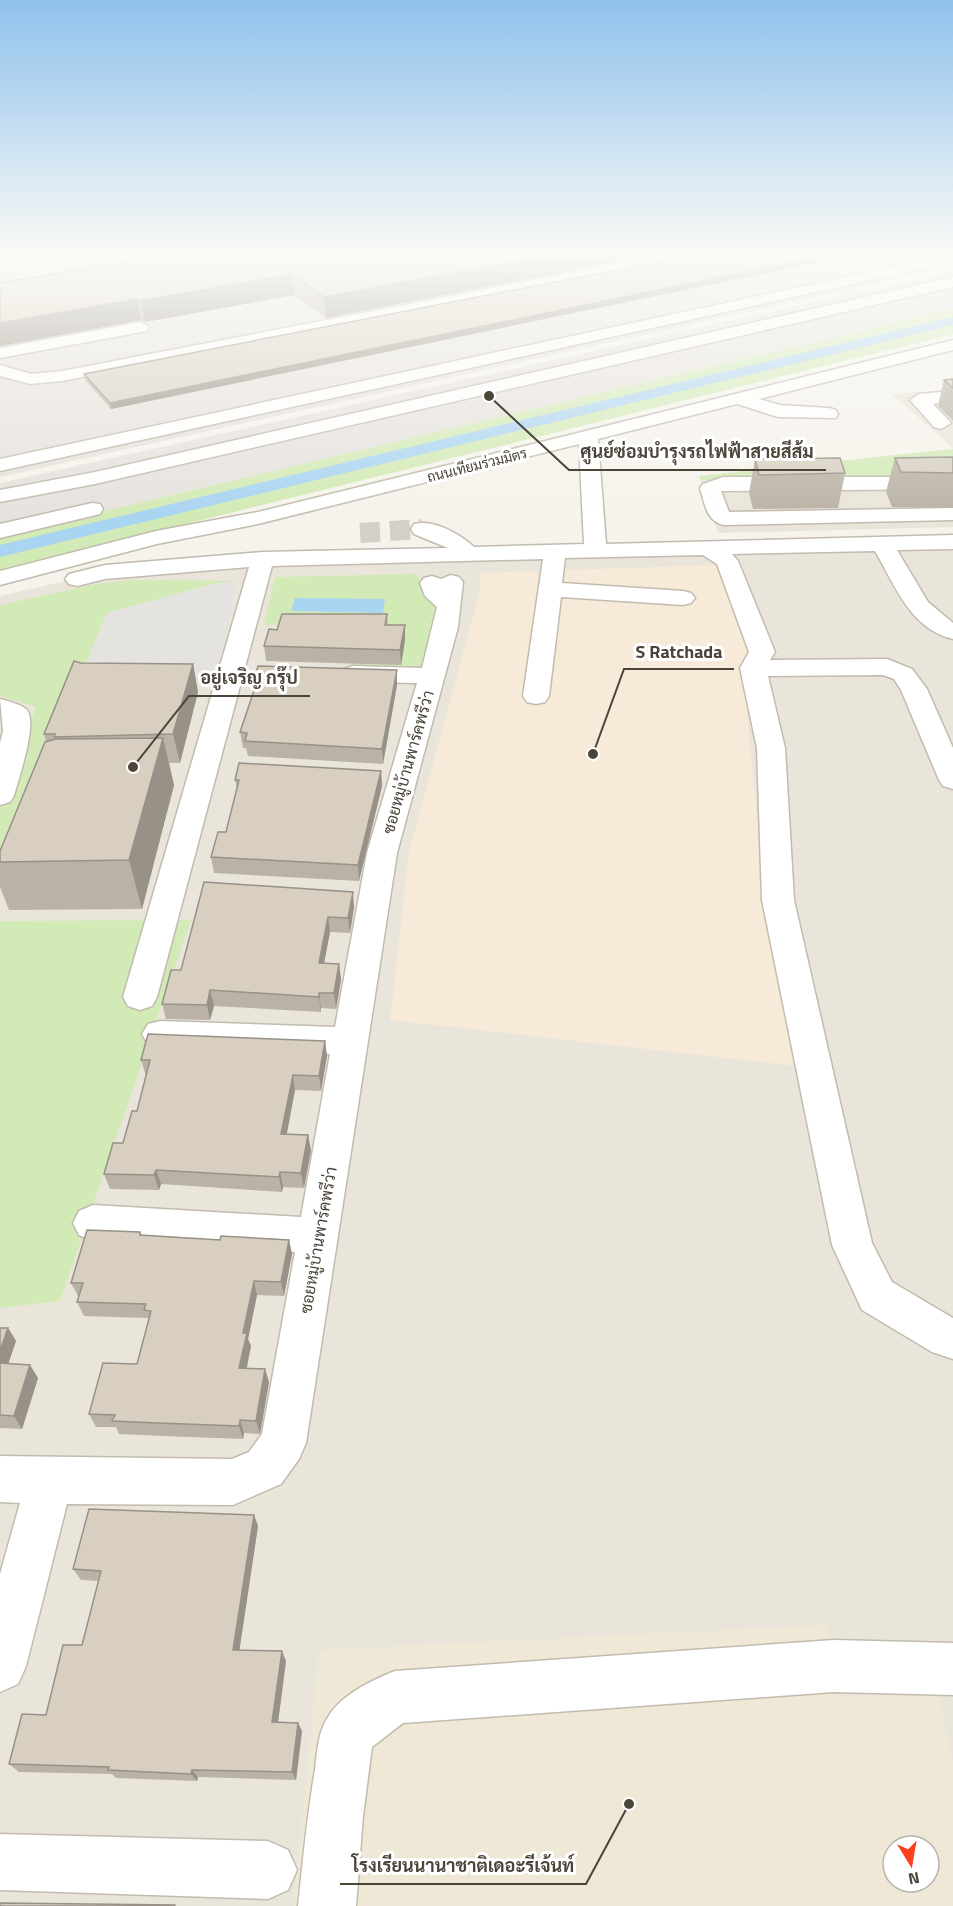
<svg xmlns="http://www.w3.org/2000/svg" width="953" height="1906" font-family="'Titillium Web',Sarabun,sans-serif">
	<style>
		.residential { fill: #eae5da; fill-rule: evenodd }
		.commercial { fill: #f7ead8 }
		.industrial { fill: #e6e2dd }
		.education { fill: #efe8d6; fill-rule: evenodd }
		.green { fill: #d2eab5 }
		.parking { fill: #e5e3e0 }
		.water { fill: #a9d4f2 }
		.lines { fill: none; stroke-linecap: round; stroke-linejoin: round }
		.canal { fill: #a9d4f2; fill-rule: evenodd }
		.minor-tunnel { stroke: #d4d0c8; stroke-width: 20; stroke-dasharray: 20 10; stroke-linecap: butt }
		.minor-casing { stroke: #c2bbae; stroke-width: 3 }
		.minor { fill: #fff; fill-rule: evenodd }
		.wall { fill: #bab2a6 }
		.shaded-wall { fill: #979187 }
		.building { fill: #d8cfc1; stroke: #979187; stroke-width: 1.5 }
		.labels { text-anchor: middle; stroke-width: 6; stroke-linejoin: round; paint-order: stroke }
		.far-street-label { font-size: 14px; fill: #4b4439; stroke: #fff }
		.street-label { font-size: 16px; fill: #4b4439; stroke: #fff }
		.leader { fill: none; stroke: #4b4439; stroke-width: 2 }
		.callout-dot { fill: #4b4439; stroke: #fff; stroke-width: 2 }
		.callout-label { font-size: 18px; text-anchor: middle; font-weight: bold; fill: #4b4439; stroke: #fff; stroke-width: 6; stroke-linejoin: round; paint-order: stroke }
	</style>
	<rect width="100%" height="100%" fill="#f6f3ec"/>
	<g class="residential">
		<path d="M953,390V448L892,394Z"/>
		<path d="M953,449V527L718,533L699,476Z"/>
		<path d="M953,542V1906H0V596L105,572L205,563ZM893,1846H929V1882H893Z"/>
	</g>
	<path class="commercial" d="M720,565L754,651L743,669L763,883L806,1067L390,1020L409,852L481,587L478,573Z"/>
	<g class="industrial">
		<path d="M0,252H953V267L0,477Z"/>
		<path d="M953,271V309L0,536V483Z"/>
	</g>
	<path class="education" d="M827,1625L838,1696L939,1692L953,1763V1906H294L319,1650ZM893,1846H929V1882H893Z"/>
	<g class="green">
		<path d="M953,309V334L0,570V536Z"/>
		<path d="M953,449V477L701,480L699,476Z"/>
		<path d="M416,574L436,608V626L428,668L349,665L359,626L264,625L275,577Z"/>
		<path d="M131,580L237,581L213,584L107,613L76,686H67L0,848V802L36,707L0,696V605L96,584Z"/>
		<path d="M191,920L60,1301L0,1308V921Z"/>
	</g>
	<path class="parking" d="M237,581L222,659L208,678H80L107,613L213,584Z"/>
	<path class="water" d="M295,598L385,599L383,613L291,611Z"/>
	<g class="lines">
		<path class="canal" d="M953,317V325L0,557V545Z"/>
		<path class="minor-tunnel" d="M360,533L422,529"/>
		<defs>
			<g id="minor">
				<path d="M680,252H707L700,256L62,381L30,384L0,376V365L31,374L62,371Z"/>
				<path d="M953,254V262L0,471V459Z"/>
				<path d="M953,277V287L95,484L0,502V490L95,472Z"/>
				<path d="M141,322L149,327L147,331L0,358V348Z"/>
				<path d="M953,340V350L759,399L780,405L829,408L836,410L838,414L836,418L778,417L737,404L598,439L606,544L953,535V549L897,550L928,602L953,623V639C910,629 895,585 875,551L732,554L738,561L775,652L770,660L887,659L912,669L927,689L953,748V789L943,786L939,780L901,690L894,679L883,675L768,676L785,748L794,900L872,1243L892,1282L953,1318V1359L932,1352L862,1310L832,1245L762,900L757,748L740,668L749,652L717,564L703,555L565,558L562,583L683,591L691,593L695,598L691,603L683,605L561,597L549,696L545,702L536,704L527,702L523,696L543,559L272,566L157,997L152,1006L140,1010L128,1006L123,997L249,567L105,579L77,586L69,584L65,579L69,574L105,565L263,552L448,548L414,534L411,529L414,524C434,519 460,534 474,547L584,544L579,444L258,524L157,544L0,585V571L156,531L258,512Z"/>
				<path d="M953,391V401L933,404L951,423L941,429L934,427L910,400L919,394Z"/>
				<path d="M723,477H953V489L721,491L729,512L953,508V520L724,525C706,521 705,504 700,488L703,484Z"/>
				<path d="M92,503L100,504L103,509L100,514L0,538V524Z"/>
				<path d="M451,575L459,577L463,582L458,627L397,853L306,1443L299,1459L281,1484L233,1505L67,1504L26,1666L18,1684L0,1692V1574L20,1503L0,1502V1456L232,1459L249,1452L262,1434L295,1252L93,1241L79,1235L73,1223L79,1211L93,1205L301,1217L330,1054L160,1047L148,1044L142,1034L148,1024L160,1021L335,1027L367,853L417,683L353,682L344,679L340,674L344,669L353,666L422,668L437,607L425,596L420,583L424,578L432,576L441,579Z"/>
				<path d="M0,699C8,701 20,704 26,709C39,721 18,780 14,796L10,802L0,805V743L3,731Z"/>
				<path d="M834,1640L953,1643V1695L834,1692L403,1723L372,1747L363,1816L356,1906H298C303,1860 307,1815 315,1770C317,1752 318,1732 328,1717C341,1695 372,1680 395,1671Z"/>
				<path d="M0,1834L268,1841L288,1850L297,1870L288,1890L268,1899L0,1890Z"/>
			</g>
		</defs>
		<use href="#minor" class="minor-casing"/>
		<use href="#minor" class="minor"/>
	</g>
	<g class="wall">
		<path d="M188,252H635V258L326,318L294,295L145,322L141,320L0,346Z"/>
		<path d="M709,252H867L111,409L86,381L84,374Z"/>
		<path d="M953,379V421L938,406L944,380Z"/>
		<path d="M953,457V508L892,507L886,492L895,458Z"/>
		<path d="M755,459L845,473L838,508L753,509L749,493Z"/>
		<path d="M387,614L388,625H405V640L401,665L266,661L264,646L277,630Z"/>
		<path d="M81,663L193,664L198,692L180,763H169L174,785L142,909L9,910L0,887V851L46,742L44,734Z"/>
		<path d="M397,670V685L383,764L248,756L246,748H243L240,732L255,691L253,682Z"/>
		<path d="M381,771L382,786L359,881L214,873L211,857L226,832L237,789L235,780Z"/>
		<path d="M354,907L350,933L330,932L324,963L339,964L341,980L336,1009L321,1008V1012L214,1006L210,1020L166,1019L162,1004L181,970Z"/>
		<path d="M325,1041L327,1056L321,1091L295,1090L286,1135L311,1150L304,1188L283,1187L282,1192L161,1184L159,1190L110,1189L104,1174L123,1143L137,1111L146,1076L141,1060Z"/>
		<path d="M140,1232L142,1235L220,1240H289L292,1254L284,1296L257,1295L248,1339L251,1346L246,1369L269,1382L260,1434L244,1433L243,1439L163,1436L119,1434L116,1427H96L89,1414L137,1364L149,1320L148,1318L84,1316L77,1302L79,1297L78,1296L71,1283Z"/>
		<path d="M0,1328H8L16,1341L8,1364L38,1378L22,1429L0,1428Z"/>
		<path d="M254,1515L258,1526L239,1650L286,1661L278,1722L298,1723L302,1731L296,1780L198,1777L197,1781L116,1778L112,1774L19,1772L9,1764L46,1715L82,1645L99,1581L81,1580L73,1569Z"/>
	</g>
	<g class="shaded-wall">
		<path d="M567,252H635V258L326,318L324,297Z"/>
		<path d="M842,252H867L111,409L110,403Z"/>
		<path d="M292,274L294,295L145,322L141,301Z"/>
		<path d="M137,299L141,320L0,346V323Z"/>
		<path d="M405,625V640L401,665L400,650Z"/>
		<path d="M193,664L198,692L180,763L173,734Z"/>
		<path d="M397,670V685L383,764L382,749Z"/>
		<path d="M163,738L174,785L142,909L129,860Z"/>
		<path d="M381,771L382,786L359,881L358,865Z"/>
		<path d="M353,892L354,907L350,933L348,918Z"/>
		<path d="M328,917L330,932L321,979L319,963Z"/>
		<path d="M339,964L341,980L336,1009L334,993Z"/>
		<path d="M210,990L214,1006L210,1020L207,1005Z"/>
		<path d="M319,993L321,1008V1012L319,997Z"/>
		<path d="M325,1041L327,1056L321,1091L319,1076Z"/>
		<path d="M293,1075L295,1090L284,1149L281,1134Z"/>
		<path d="M308,1135L311,1150L304,1188L301,1173Z"/>
		<path d="M156,1170L161,1184L159,1190L154,1175Z"/>
		<path d="M280,1172L283,1187L282,1192L279,1177Z"/>
		<path d="M289,1240L292,1254L284,1296L281,1282Z"/>
		<path d="M254,1281L257,1295L248,1339L251,1346L244,1382L239,1368L243,1333Z"/>
		<path d="M8,1328L16,1341L4,1376L0,1370V1351Z"/>
		<path d="M30,1365L38,1378L22,1429L14,1416Z"/>
		<path d="M265,1369L269,1382L260,1434L256,1421Z"/>
		<path d="M240,1420L244,1433L243,1439L239,1426Z"/>
		<path d="M254,1515L258,1526L238,1660L233,1650Z"/>
		<path d="M282,1651L286,1661L277,1730L272,1722Z"/>
		<path d="M298,1723L302,1731L296,1780L292,1772Z"/>
		<path d="M192,1770L198,1777L197,1781L191,1774Z"/>
	</g>
	<g class="building">
		<path d="M188,252H567L324,297L292,274L141,301L137,299L0,323V283Z"/>
		<path d="M709,252H842L110,403L84,374Z"/>
		<path d="M953,379V388L944,380Z"/>
		<path d="M953,457V473L901,472L895,458Z"/>
		<path d="M840,458L845,473L759,475L755,459Z"/>
		<path d="M282,614H387L385,625H405L400,650L264,646L269,629L277,630Z"/>
		<path d="M74,661L81,663L193,664L173,734L54,737L55,734H44Z"/>
		<path d="M258,666L397,670L382,749L245,741L247,733L240,732L257,682H253Z"/>
		<path d="M163,738L129,860L0,862V851L45,742L56,739Z"/>
		<path d="M239,763L381,771L358,865L211,857L218,832H226L239,780H235Z"/>
		<path d="M204,882L353,892L348,918L328,917L319,963L339,964L334,993H319V997L210,990L207,1005L162,1004L171,970H181Z"/>
		<path d="M148,1034L325,1041L319,1076L293,1075L281,1134L308,1135L301,1173L280,1172L279,1177L156,1170L154,1175L104,1174L113,1143H123L132,1111H137L150,1060H141Z"/>
		<path d="M87,1230L140,1232V1235L220,1240L221,1236L289,1240L281,1282L254,1281L243,1333H247L239,1368L265,1369L256,1421L240,1420L239,1426L157,1423L112,1421L115,1415L89,1414L103,1363L137,1364L151,1311L144,1310L146,1304L77,1302L83,1283H71Z"/>
		<path d="M0,1328H8L0,1351Z"/>
		<path d="M0,1363L30,1365L14,1416L0,1415Z"/>
		<path d="M89,1509L254,1515L233,1650L282,1651L272,1722L298,1723L292,1772L192,1770L191,1774L108,1770L109,1767L9,1764L22,1714L46,1715L63,1645H82L101,1571L73,1569Z"/>
		<path d="M0,1903L175,1905L174,1906H0Z"/>
	</g>
	<linearGradient id="sky" x2="0" y2="1"><stop stop-color="#8fc1ec"/><stop offset="0.49" stop-color="#fbfaf6"/><stop offset="1" stop-color="#fbfaf6" stop-opacity="0"/></linearGradient>
	<rect width="953" height="518" fill="url(#sky)"/>
	<g class="labels">
		<g class="far-street-label">
			<text transform="translate(477 465) rotate(-14)" y="5">ถนนเทียมร่วมมิตร</text>
		</g>
		<g class="street-label">
			<text transform="translate(408 762) rotate(-74)" y="6">ซอยหมู่บ้านพาร์คพรีว่า</text>
			<text transform="translate(318 1240) rotate(-80)" y="6">ซอยหมู่บ้านพาร์คพรีว่า</text>
		</g>
	</g>
	<path class="leader" d="M489 396L569 470H826M593 754L624 669H734M133 767L189 696H310M629 1804L586 1884H340"/>
	<g class="callout-dot">
		<circle cx="489" cy="396" r="6"/>
		<circle cx="593" cy="754" r="6"/>
		<circle cx="133" cy="767" r="6"/>
		<circle cx="629" cy="1804" r="6"/>
	</g>
	<g class="callout-label">
		<text x="697" y="458">ศูนย์ซ่อมบำรุงรถไฟฟ้าสายสีส้ม</text>
		<text x="679" y="658">S Ratchada</text>
		<text x="249" y="684">อยู่เจริญ กรุ๊ป</text>
		<text x="463" y="1872">โรงเรียนนานาชาติเดอะรีเจ้นท์</text>
	</g>
	<g transform="translate(911 1864) rotate(169)"><circle r="28" fill="#ffffff" stroke="#b7b4b0" stroke-width="1.5"/>
	<path d="M0-4.5L10 22L0 15L-10 22Z" fill="#fc3f1d"/>
	<text y="-9" font-size="16" font-weight="bold" text-anchor="middle" fill="#4b4439">N</text>
	</g>
</svg>
